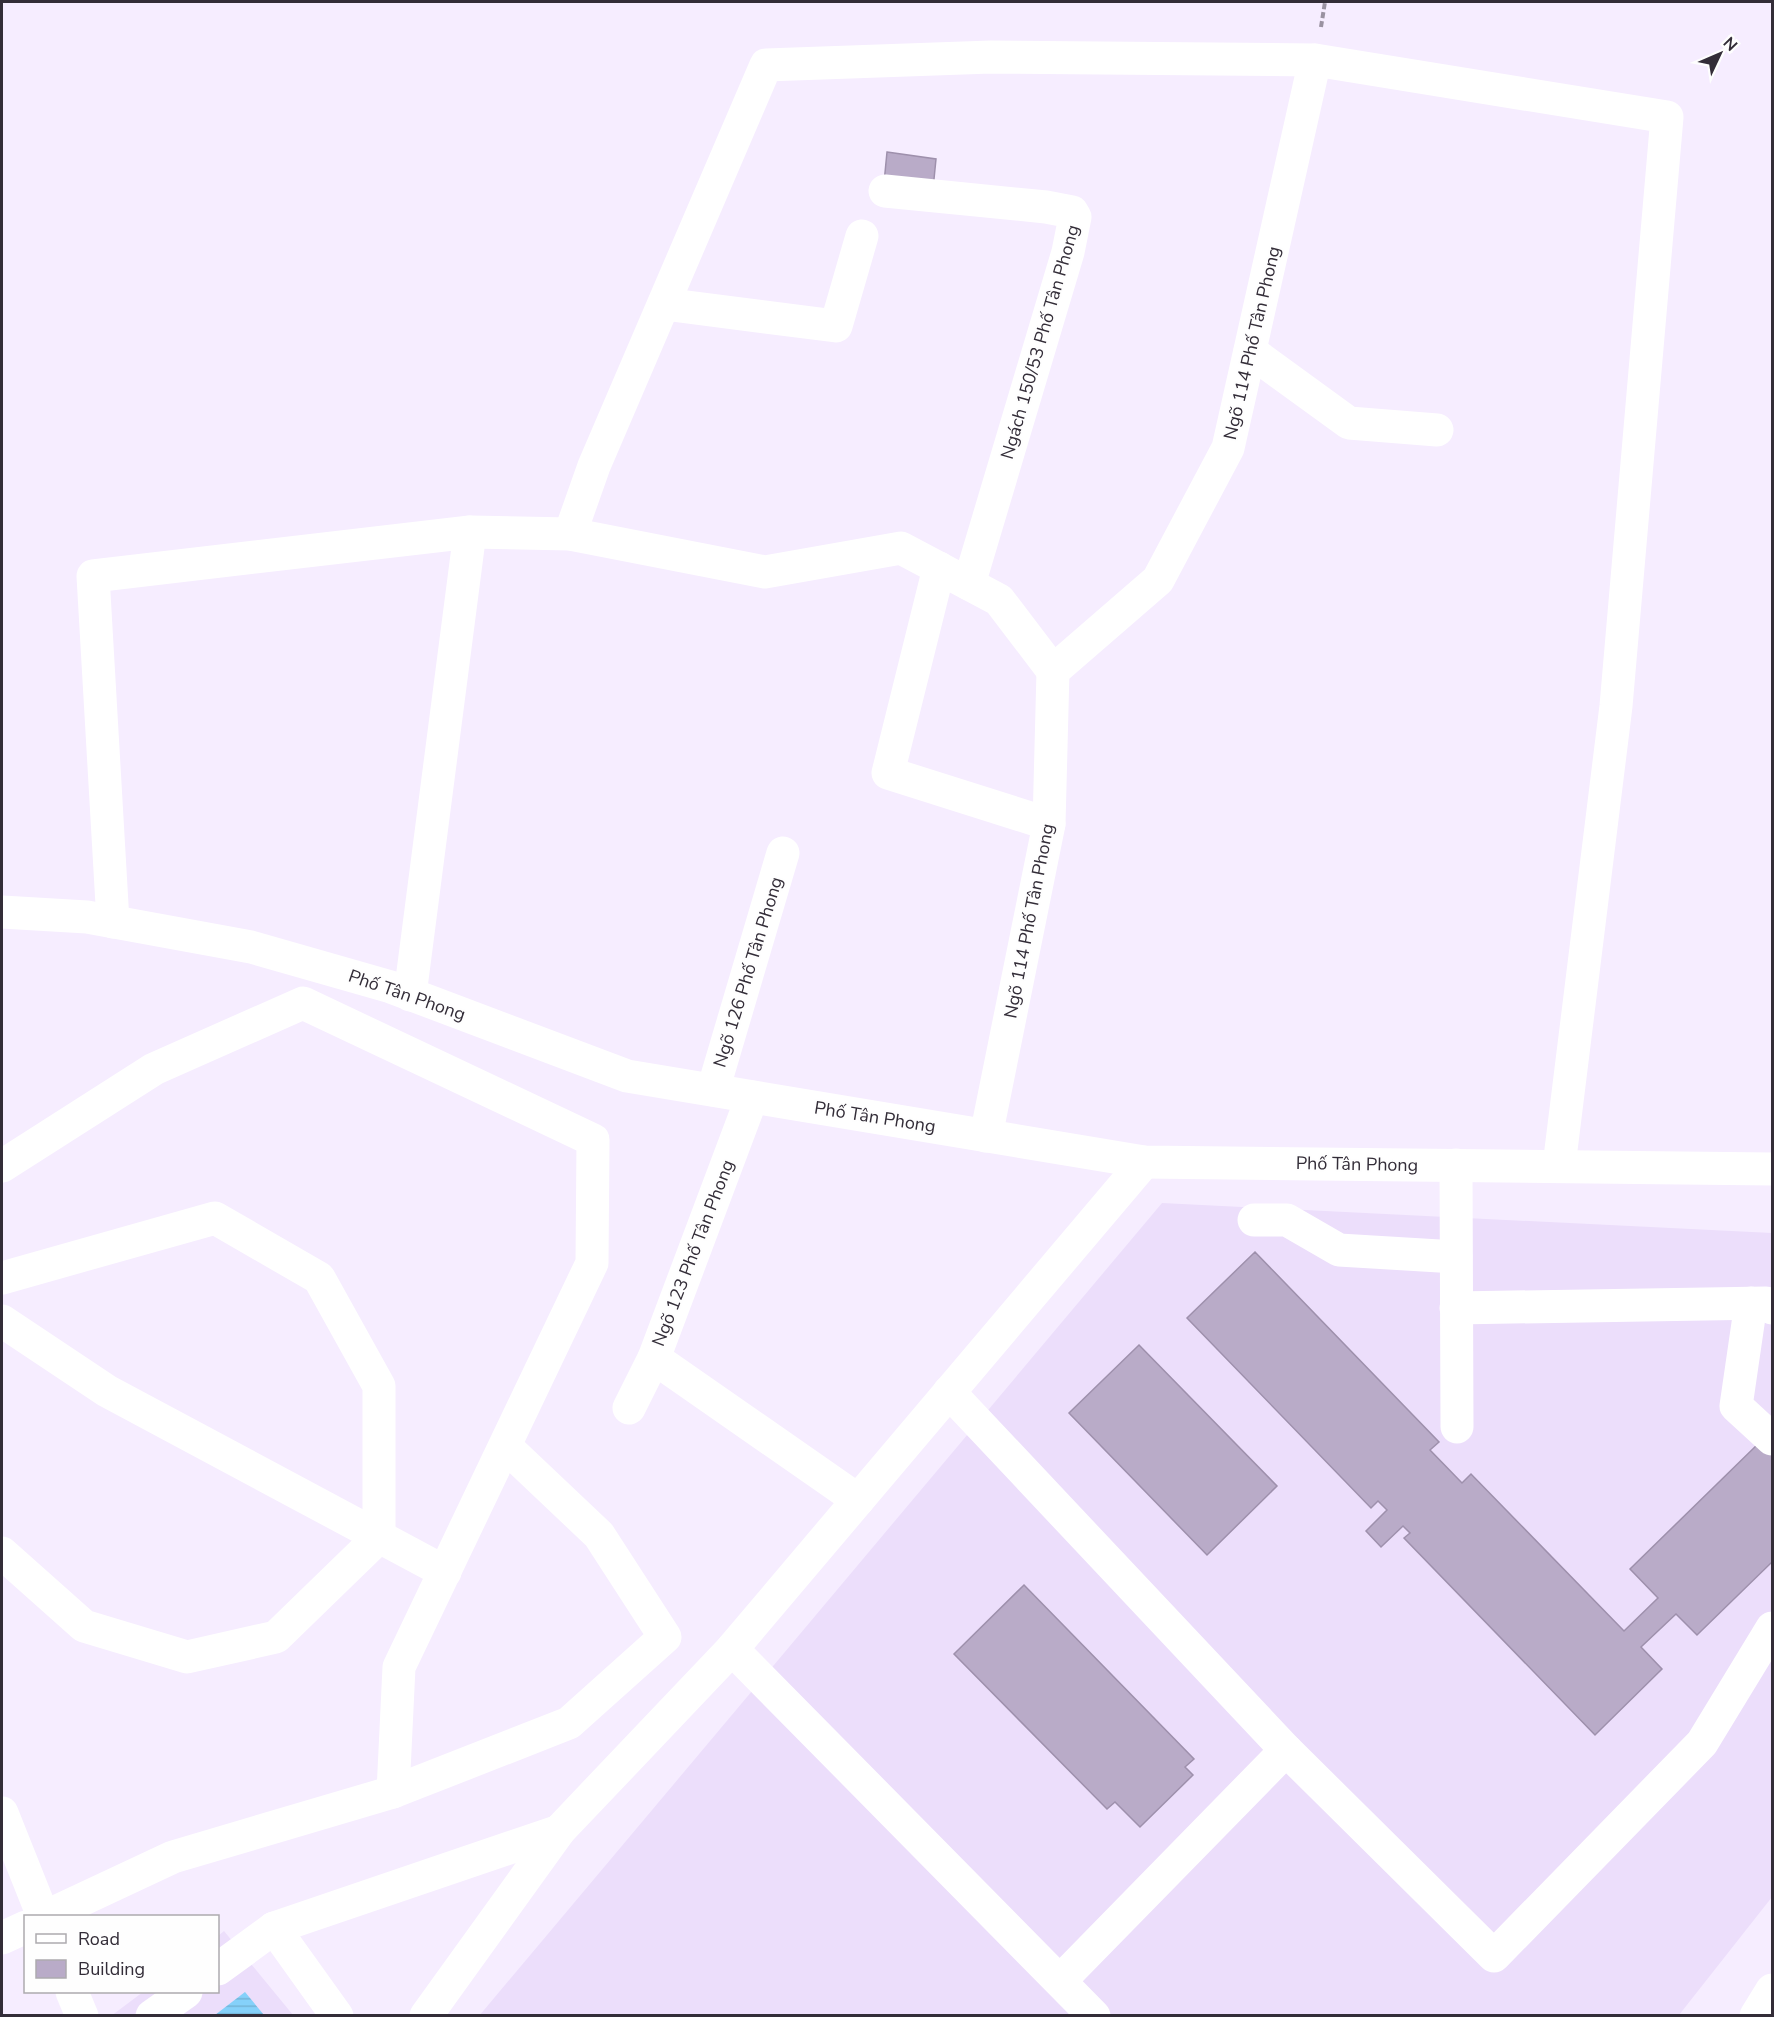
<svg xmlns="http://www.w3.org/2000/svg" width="1774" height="2017" font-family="'Nunito Sans',sans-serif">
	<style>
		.built { fill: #ecdefb }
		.water { fill: url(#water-rules) }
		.building { fill: #b9abc8; stroke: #9e90ac; stroke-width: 1.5 }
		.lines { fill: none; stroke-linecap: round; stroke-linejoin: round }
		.path { stroke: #9a92a1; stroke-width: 4; stroke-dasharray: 6 3; stroke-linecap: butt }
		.minor { stroke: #fff; stroke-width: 33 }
		.labels { text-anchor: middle; stroke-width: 4.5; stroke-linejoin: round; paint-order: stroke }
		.street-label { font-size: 18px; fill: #332d38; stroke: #fefefe }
	</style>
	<defs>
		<pattern id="water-rules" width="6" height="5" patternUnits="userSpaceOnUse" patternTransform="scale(1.5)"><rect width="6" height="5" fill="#85d1fa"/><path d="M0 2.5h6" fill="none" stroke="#73b4d7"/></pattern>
	</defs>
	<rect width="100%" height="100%" fill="#f6edff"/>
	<g class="built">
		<path d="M1162,1203L1772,1233V1897L1679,2015L479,2016Z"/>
		<path d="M224,1931L293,2015L111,2016L143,1992H218V1936Z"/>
	</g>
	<path class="water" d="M245,1992L264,2015H215Z"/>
	<g class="building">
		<path d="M887,152L936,159L933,189L884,183Z"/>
		<path d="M1255,1252L1439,1442L1430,1450L1462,1483L1471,1474L1624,1631L1658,1598L1630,1569L1762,1440L1772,1451V1562L1697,1635L1676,1614L1641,1647L1662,1669L1595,1735L1404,1538L1410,1533L1403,1526L1381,1547L1366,1531L1387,1510L1378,1501L1371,1508L1187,1318Z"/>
		<path d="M1139,1345L1277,1486L1207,1555L1069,1413Z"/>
		<path d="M1024,1585L1194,1759L1185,1767L1193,1775L1140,1827L1115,1802L1107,1809L954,1654Z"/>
	</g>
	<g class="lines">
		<path class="path" d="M1321,27L1325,2"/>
		<g class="minor">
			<path d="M885,191L1046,207L1072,212L1075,217L1068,252L969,584"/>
			<path d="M664,304L836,326L862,236"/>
			<path d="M1250,351L1349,423L1437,430"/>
			<path d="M570,534L594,466L766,65L991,57L1315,60L1667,117L1616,706L1559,1166"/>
			<path d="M939,568L888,773L1049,824"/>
			<path d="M2,912L87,917L251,947L391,987L627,1076L1144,1162L1772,1169"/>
			<path d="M113,922L93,576L470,532L570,534L765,572L901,548L999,600L1053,671"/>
			<path d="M410,995L470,532"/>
			<path d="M713,1090L783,853"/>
			<path d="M986,1136L1049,824L1053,671L1158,580L1228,448L1315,60"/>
			<path d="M1456,1165L1457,1427"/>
			<path d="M2,1166L154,1069L303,1003L593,1140L592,1263L399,1667L393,1792"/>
			<path d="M1254,1220H1287L1339,1250L1456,1257"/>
			<path d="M2,1278L215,1218L319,1278L379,1386V1537L276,1637L187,1657L84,1626L2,1553"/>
			<path d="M1751,1303L1736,1406L1772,1439"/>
			<path d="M1456,1308L1766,1303L1772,1308"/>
			<path d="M2,1321L107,1391L445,1572"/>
			<path d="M654,1358L858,1500"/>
			<path d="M949,1392L1286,1750L1494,1956L1702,1743L1772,1628"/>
			<path d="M629,1408L654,1358L752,1097"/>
			<path d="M732,1649L1094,2016"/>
			<path d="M2,1813L43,1916"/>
			<path d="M47,1916L173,1857L393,1792L569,1723L665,1637L599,1535L505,1446"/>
			<path d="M274,1928L337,2016"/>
			<path d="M2,1938L26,1927"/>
			<path d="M218,1969L274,1928L559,1831"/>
			<path d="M1060,1981L1286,1750"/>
			<path d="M72,1992L82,2016"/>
			<path d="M152,2016L186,1992"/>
			<path d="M426,2016L559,1831L732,1649L1144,1162"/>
			<path d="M1756,2016L1772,1990"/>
		</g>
	</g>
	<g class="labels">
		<g class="street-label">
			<text transform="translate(1040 342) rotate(-74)" y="6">Ngách 150/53 Phố Tân Phong</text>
			<text transform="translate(1252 343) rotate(-77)" y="6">Ngõ 114 Phố Tân Phong</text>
			<text transform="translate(1029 921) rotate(-79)" y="6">Ngõ 114 Phố Tân Phong</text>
			<text transform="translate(748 972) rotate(-73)" y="6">Ngõ 126 Phố Tân Phong</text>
			<text transform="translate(407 995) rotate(19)" y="6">Phố Tân Phong</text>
			<text transform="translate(875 1117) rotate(9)" y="6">Phố Tân Phong</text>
			<text transform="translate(1357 1164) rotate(1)" y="6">Phố Tân Phong</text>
			<text transform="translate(693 1253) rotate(-69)" y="6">Ngõ 123 Phố Tân Phong</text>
		</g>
	</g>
	<rect width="1774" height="2017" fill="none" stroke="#332d38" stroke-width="6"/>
	<rect x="24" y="1915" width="195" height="78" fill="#fefefe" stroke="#adaaaf" stroke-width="1.5"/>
	<rect x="36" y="1934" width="30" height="9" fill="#ffffff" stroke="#adaaaf" stroke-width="1.5"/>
	<text x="78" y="1945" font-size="18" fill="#332d38">Road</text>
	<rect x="36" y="1960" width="30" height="18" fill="#b9abc8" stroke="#adaaaf" stroke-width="1.5"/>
	<text x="78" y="1975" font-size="18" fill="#332d38">Building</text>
	<g transform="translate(1720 54) rotate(46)" stroke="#fefefe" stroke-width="4.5" paint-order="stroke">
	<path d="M0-4.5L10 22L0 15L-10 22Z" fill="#332d38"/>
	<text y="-9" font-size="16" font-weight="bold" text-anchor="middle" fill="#332d38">N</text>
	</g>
</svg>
